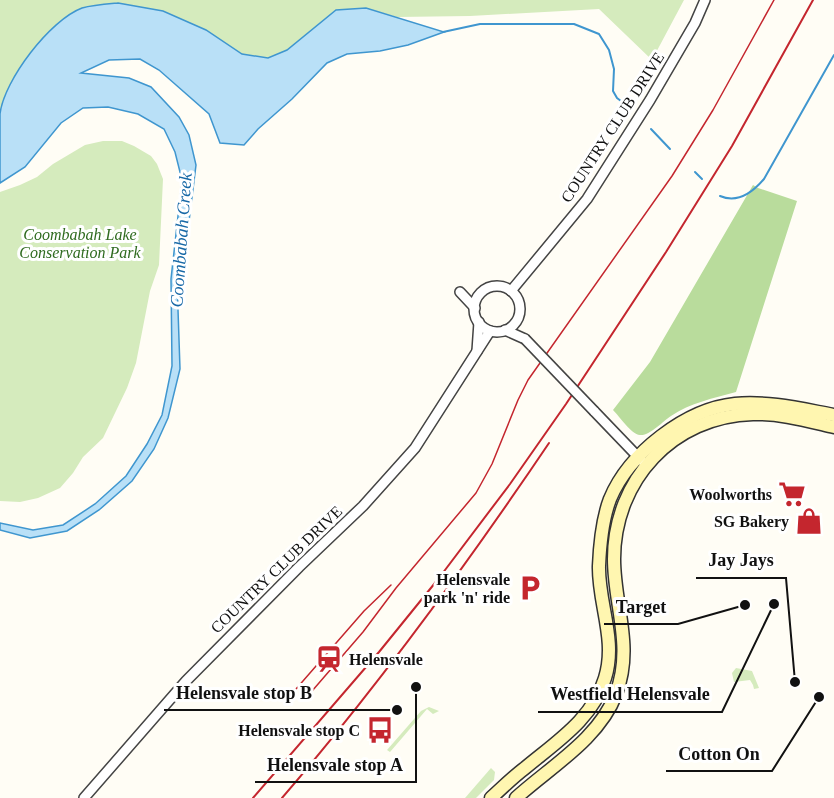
<svg xmlns="http://www.w3.org/2000/svg" width="834" height="798" font-family="Georgia,serif">
	<style>
		.green { fill: #d5ebbd }
		.forest { fill: #b9dc9c }
		.water { fill: #b9e0f7; stroke: #3f96cf; stroke-width: 1.5 }
		.lines { fill: none; stroke-linecap: round; stroke-linejoin: round }
		.stream { stroke: #3f96cf; stroke-width: 2 }
		.street-casing { stroke: #444; stroke-width: 12 }
		.secondary-casing { stroke: #333; stroke-width: 15 }
		.street { stroke: #fff; stroke-width: 9 }
		.secondary { stroke: #fff6b0; stroke-width: 12 }
		.tram { stroke: #c4262e; stroke-width: 1.5 }
		.rail { stroke: #c4262e; stroke-width: 2 }
		.street-bridge-casing { stroke: #444; stroke-width: 12; stroke-linecap: butt }
		.street-bridge { stroke: #fff; stroke-width: 9 }
		.labels { text-anchor: middle; stroke-width: 6; stroke-linejoin: round; paint-order: stroke }
		.street-label { font-size: 16px; fill: #111; stroke: #fff }
		.park-label { font-size: 16px; font-style: italic; fill: #2f6b1f; stroke: #fff }
		.poi-label { font-size: 16px; font-weight: bold; fill: #111; stroke: #fff; text-anchor: end }
		.water-label { font-size: 18px; font-style: italic; fill: #1768a6; stroke: #fff }
		.leader { fill: none; stroke: #111; stroke-width: 2 }
		.callout-dot { fill: #111; stroke: #fff; stroke-width: 2 }
		.callout-label { font-size: 18px; text-anchor: middle; font-weight: bold; fill: #111; stroke: #fff; stroke-width: 6; stroke-linejoin: round; paint-order: stroke }
	</style>
	<rect width="100%" height="100%" fill="#fffdf5"/>
	<g class="green">
		<path d="M0,0H684L652,60L599,9L470,16L397,17L366,8L336,10L287,50L268,58L242,54L206,30L118,3L81,9L50,30L0,112Z"/>
		<path d="M103,141H122L134,146L151,156L157,164L163,179L159,265L150,291L136,363L127,388L103,438L83,457L73,473L60,488L38,498L20,502L0,501V192L20,185L37,177L53,164L85,145Z"/>
		<path d="M736,668L752,671L759,688L754,689L753,685L750,680L734,682L732,673Z"/>
		<path d="M429,707L439,711L433,714L427,709L390,752L387,750L421,711Z"/>
		<path d="M491,768L495,772L494,780L476,798H465Z"/>
	</g>
	<path class="forest" d="M753,185L758,188L797,201L736,392C714,398 690,403 671,416C663,421 650,436 640,435C631,434 620,417 613,410L650,362Z"/>
	<path class="water" d="M118,3L163,11L206,30L242,54L268,58L287,50L336,10L366,8L444,32L408,45L380,51L347,54L327,63L292,99L258,129L244,145L220,143L209,114L159,70L140,59L109,60L81,73L129,78L151,87L179,117L189,135L196,165L188,229L177,280L180,369L168,418L154,449L132,481L99,510L67,531L30,538L0,530V523L33,530L63,525L95,504L126,476L147,444L162,415L172,366L171,279L182,180L175,152L164,129L138,114L108,107L83,108L61,123L25,167L0,183C0,160 0,136 0,114C4,80 50,20 82,8C93,5 107,4 118,3Z"/>
	<g class="lines">
		<g class="stream">
			<path d="M443,32L480,24H574L599,34L609,50L614,69L613,91L617,98L630,108"/>
			<path d="M651,129L670,149"/>
			<path d="M695,172L702,179"/>
			<path d="M720,196C738,204 753,192 764,179L834,55"/>
		</g>
		<defs>
			<g id="street">
				<circle cx="497" cy="309" r="23"/>
				<path d="M511,291L587,199L650,100L695,23L705,0"/>
				<path d="M460,292L475,308"/>
				<path d="M505,330L525,339"/>
				<path d="M477,351L479,322"/>
				<path d="M594,411L642,461"/>
				<path d="M84,798L186,681L299,567L363,506L415,448L490,331"/>
			</g>
			<g id="secondary">
				<path d="M491,798C502,788 513,777 525,768C556,742 593,719 605,678C617,640 598,603 599,566C600,543 602,520 610,499C629,453 686,409 735,404C769,401 801,409 834,415"/>
				<path d="M516,798C550,767 599,739 616,694C634,646 614,606 614,559C614,480 673,416 753,414C780,413 808,421 834,427"/>
			</g>
		</defs>
		<use href="#street" class="street-casing"/>
		<use href="#secondary" class="secondary-casing"/>
		<use href="#street" class="street"/>
		<use href="#secondary" class="secondary"/>
		<g class="tram">
			<path d="M296,689L364,611L391,585"/>
			<path d="M306,698L363,632L396,588L476,493L492,464L518,400L528,380L672,176L713,110L774,0"/>
		</g>
		<g class="rail">
			<path d="M253,798L379,652L439,578L510,484L566,404L666,252L732,146L813,0"/>
			<path d="M282,798C379,685 466,566 549,443"/>
		</g>
		<defs>
			<path id="street-bridge" d="M525,339L594,411"/>
		</defs>
		<use href="#street-bridge" class="street-bridge-casing"/>
		<use href="#street-bridge" class="street-bridge"/>
	</g>
	<defs>
		<symbol id="supermarket-bare" viewBox="-9 -9 18 18"><path d="M-6-5.5h2.5l.6 2H6L4.5 2H-2.5L-4.4-4H-6ZM-1.5 3.2a1.3 1.3 0 1 0 .1 0ZM3 3.2a1.3 1.3 0 1 0 .1 0Z" fill="#c4262e" stroke="#fff" stroke-width="2.5" paint-order="stroke"/></symbol>
		<symbol id="shop-bare" viewBox="-9 -9 18 18"><path d="M-5-2.5h2.3a2.7 3.5 0 0 1 5.4 0H5L5.5 6h-11ZM-1.5-2.5h3a1.5 2.3 0 0 0-3 0Z" fill="#c4262e" stroke="#fff" stroke-width="2.5" paint-order="stroke"/></symbol>
		<symbol id="parking-bare" viewBox="-9 -9 18 18"><path d="M-3.5-5.5H1a3.5 3.5 0 0 1 0 7H-1V5.5H-3.5ZM-1-3.4V-.6H.8a1.4 1.4 0 0 0 0-2.8Z" fill="#c4262e" stroke="#fff" stroke-width="2.5" paint-order="stroke"/></symbol>
		<symbol id="station-bare" viewBox="-9 -9 18 18"><path d="M-3-6H3Q5-6 5-4V2Q5 4 3 4L4.5 6H3L1.5 4h-3L-3 6H-4.5L-3 4Q-5 4-5 2V-4Q-5-6-3-6ZM-3.5-4v3h7v-3ZM-3.5 1v1.5H-2V1ZM2 1v1.5H3.5V1Z" fill="#c4262e" stroke="#fff" stroke-width="2.5" paint-order="stroke"/></symbol>
		<symbol id="bus-bare" viewBox="-9 -9 18 18"><path d="M-5-6H5V4H4V6H2V4H-2V6H-4V4H-5ZM-3.5-4V0h7V-4ZM-3.5 1.2v1.5H-2V1.2ZM2 1.2v1.5H3.5V1.2Z" fill="#c4262e" stroke="#fff" stroke-width="2.5" paint-order="stroke"/></symbol>
	</defs>
	<g fill-rule="evenodd">
		<use href="#supermarket-bare" x="773" y="475" width="38" height="38"/>
		<use href="#shop-bare" x="790" y="502" width="38" height="38"/>
		<use href="#parking-bare" x="511" y="569" width="38" height="38"/>
		<use href="#station-bare" x="310" y="640" width="38" height="38"/>
		<use href="#bus-bare" x="361" y="711" width="38" height="38"/>
	</g>
	<g class="labels">
		<g class="street-label">
			<text transform="translate(612 127) rotate(-57)" y="6">COUNTRY CLUB DRIVE</text>
			<text transform="translate(276 569) rotate(-44)" y="6">COUNTRY CLUB DRIVE</text>
		</g>
		<g class="park-label">
			<text x="80" y="240">Coombabah Lake<tspan x="80" dy="18">Conservation Park</tspan></text>
		</g>
		<g class="poi-label">
			<text x="772" y="500">Woolworths</text>
			<text x="789" y="527">SG Bakery</text>
			<text x="510" y="585">Helensvale<tspan x="510" dy="18">park 'n' ride</tspan></text>
			<text x="349" y="665" text-anchor="start">Helensvale</text>
			<text x="360" y="736">Helensvale stop C</text>
		</g>
		<g class="water-label">
			<text transform="translate(181 240) rotate(-86)" y="6">Coombabah Creek</text>
		</g>
	</g>
	<path class="leader" d="M795 682L786 578H696M745 605L678 624H604M397 710L324 710H164M774 604L722 712H538M819 697L772 771H666M416 687L416 782H255"/>
	<g class="callout-dot">
		<circle cx="795" cy="682" r="6"/>
		<circle cx="745" cy="605" r="6"/>
		<circle cx="397" cy="710" r="6"/>
		<circle cx="774" cy="604" r="6"/>
		<circle cx="819" cy="697" r="6"/>
		<circle cx="416" cy="687" r="6"/>
	</g>
	<g class="callout-label">
		<text x="741" y="566">Jay Jays</text>
		<text x="641" y="613">Target</text>
		<text x="244" y="699">Helensvale stop B</text>
		<text x="630" y="700">Westfield Helensvale</text>
		<text x="719" y="760">Cotton On</text>
		<text x="335" y="771">Helensvale stop A</text>
	</g>
</svg>
